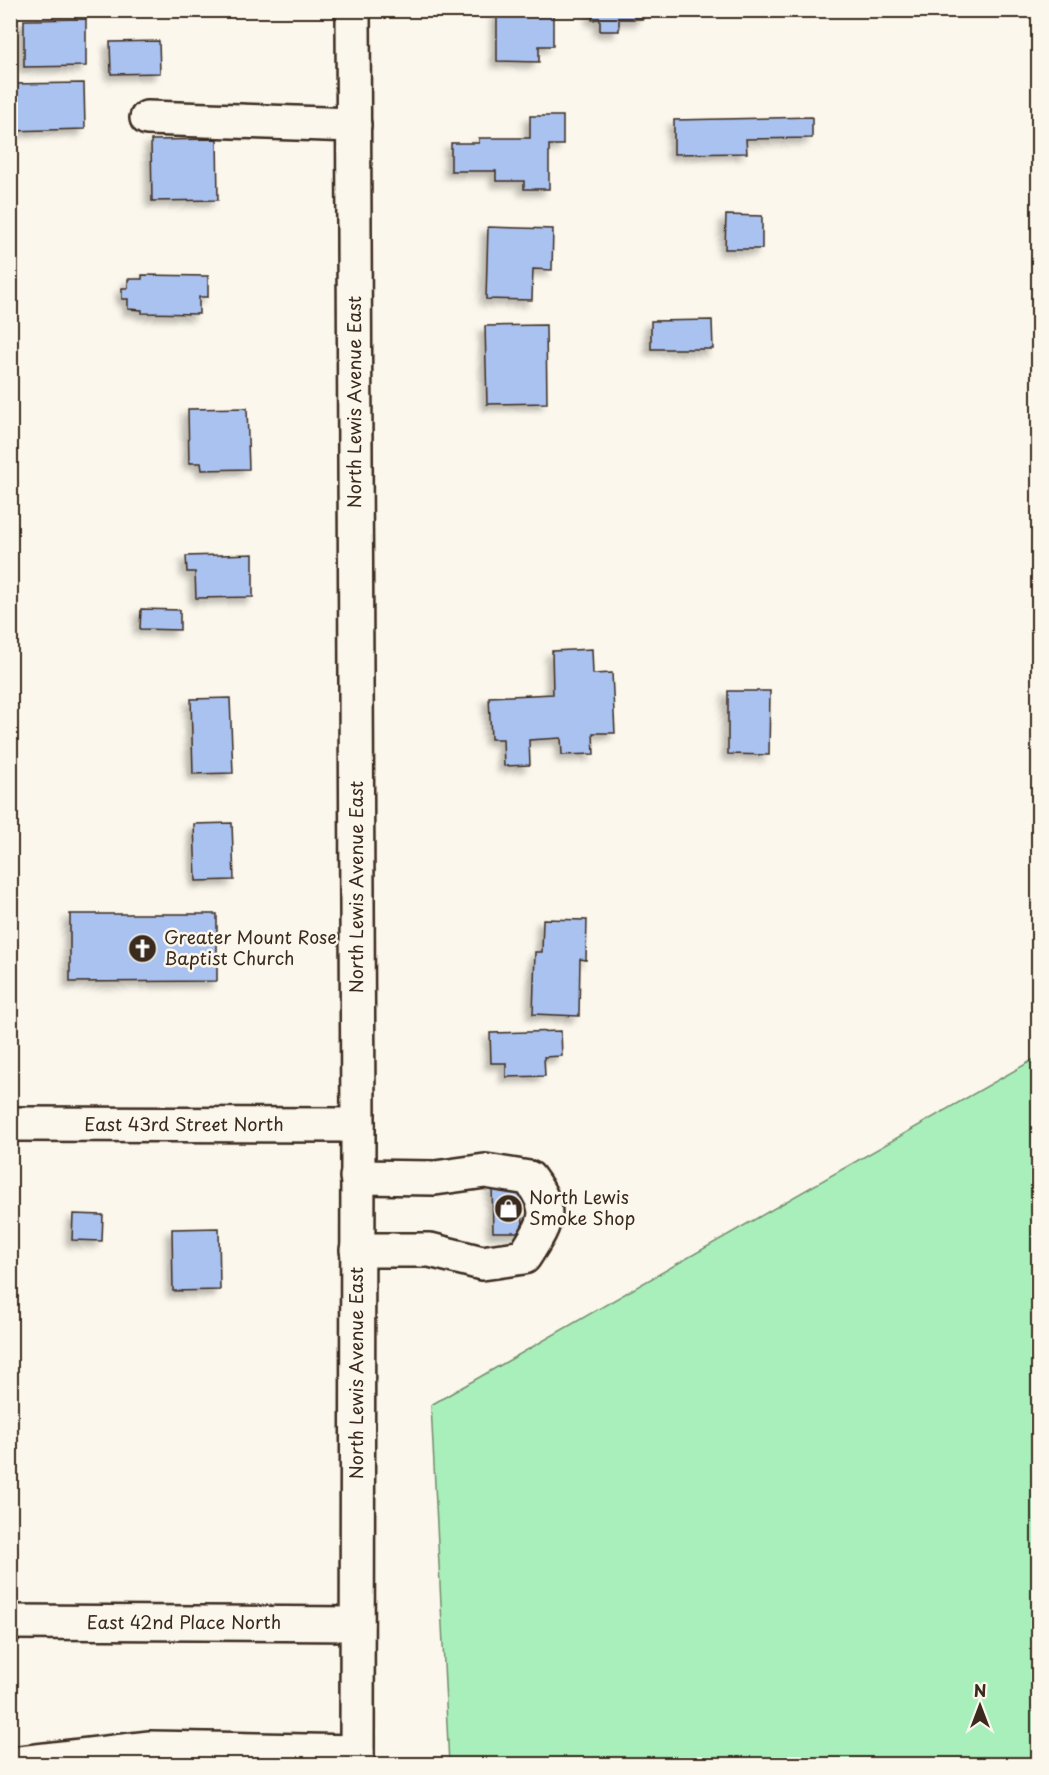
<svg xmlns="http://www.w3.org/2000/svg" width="1049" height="1775" font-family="'Playpen Sans',sans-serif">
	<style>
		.green { fill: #a9efbb; stroke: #728c6c; stroke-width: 1.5 }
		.building { fill: #aac2f0; stroke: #3b2a1e; stroke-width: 1.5; filter: url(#shadow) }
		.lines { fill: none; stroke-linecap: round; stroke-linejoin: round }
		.minor-casing { stroke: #3b2a1e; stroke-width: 38 }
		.major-casing { stroke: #3b2a1e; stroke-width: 38 }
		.minor { stroke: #fbf7ec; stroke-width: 33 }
		.major { stroke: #fbf7ec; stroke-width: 33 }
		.labels { text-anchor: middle; stroke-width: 5; stroke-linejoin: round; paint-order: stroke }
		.street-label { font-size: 18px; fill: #3b2a1e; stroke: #fbf7ec }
		.poi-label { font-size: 18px; fill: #3b2a1e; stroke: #fbf7ec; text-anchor: start }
	</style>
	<defs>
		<filter id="shadow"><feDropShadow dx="-5.5" dy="5.5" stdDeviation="3" flood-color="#0004"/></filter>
	</defs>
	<rect width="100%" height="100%" fill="#fbf7ec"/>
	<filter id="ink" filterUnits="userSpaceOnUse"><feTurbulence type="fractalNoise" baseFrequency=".0167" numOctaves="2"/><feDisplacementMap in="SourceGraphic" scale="12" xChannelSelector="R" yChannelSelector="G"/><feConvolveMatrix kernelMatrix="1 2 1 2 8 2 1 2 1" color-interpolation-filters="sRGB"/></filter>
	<g filter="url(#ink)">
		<path class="green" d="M1038,1057V1764H449L431,1405Z"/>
		<g class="building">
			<path d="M592,10H643V19H619V31H600V19L592,20Z"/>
			<path d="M497,13L553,14V46H539V62L497,61Z"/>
			<path d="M86,19V66L24,67V20Z"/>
			<path d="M159,41L160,73L111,74L110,42Z"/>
			<path d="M84,83L85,129L10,131V84Z"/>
			<path d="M530,116H563V145H549V189H524V181H496V171H451V143H479V138H530Z"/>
			<path d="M812,117V138L746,139L747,153L674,154V120Z"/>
			<path d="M217,139L218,200L152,201L151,140Z"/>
			<path d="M726,215L762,216V249H725Z"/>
			<path d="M488,227L553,229L552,270L533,269L532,300L486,299Z"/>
			<path d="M142,275L208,276V297H199V314L142,313V310L128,309V299H122V288H128V279H142Z"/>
			<path d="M712,320L713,349H651V321Z"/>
			<path d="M546,325L547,403L487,404L485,326Z"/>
			<path d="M247,408L249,469L202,470L201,463H189L188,409Z"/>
			<path d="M253,554V597L196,598L195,572H187L186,556Z"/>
			<path d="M141,609L180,610V630L140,629Z"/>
			<path d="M592,649L593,674L612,673L615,733H593L594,754L562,755L561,738L529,740L530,765L504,766L503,739H491L489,697L553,694L552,651Z"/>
			<path d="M728,691H770L769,755L728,754Z"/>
			<path d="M230,698L233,773L193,774L191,699Z"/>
			<path d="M232,823L234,880L196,881L194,824Z"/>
			<path d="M70,914H217V981L70,982Z"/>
			<path d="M543,919L587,920L586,960L580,959L579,1016L533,1014L535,952H542Z"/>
			<path d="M561,1031L562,1056L544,1057L545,1076L506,1077V1063H491L490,1033Z"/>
			<path d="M522,1183L523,1232H493L492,1184Z"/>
			<path d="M73,1214L103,1215L102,1241L72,1240Z"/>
			<path d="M219,1228L220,1290L173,1291L172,1229Z"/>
		</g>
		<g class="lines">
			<defs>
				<g id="minor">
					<path d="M147,118L354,125"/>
					<path d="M10,1124L358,1125"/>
					<path d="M357,1250H430L482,1263L524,1257C546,1222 555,1213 529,1178L485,1171L435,1178L357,1177"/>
					<path d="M10,1622L357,1624"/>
					<path d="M11,1764L150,1748L357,1752"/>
				</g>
				<path id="major" d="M353,10L358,1125L357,1764"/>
			</defs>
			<use href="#minor" class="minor-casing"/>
			<use href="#major" class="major-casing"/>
			<use href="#minor" class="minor"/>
			<use href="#major" class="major"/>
		</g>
	</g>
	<defs>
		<symbol id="church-disc" viewBox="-11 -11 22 22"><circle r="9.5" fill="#3b2a1e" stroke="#fbf7ec"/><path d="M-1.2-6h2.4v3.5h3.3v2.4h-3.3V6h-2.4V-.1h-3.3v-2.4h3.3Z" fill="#fff"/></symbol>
		<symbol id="shop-disc" viewBox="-11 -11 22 22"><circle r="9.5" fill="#3b2a1e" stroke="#fbf7ec"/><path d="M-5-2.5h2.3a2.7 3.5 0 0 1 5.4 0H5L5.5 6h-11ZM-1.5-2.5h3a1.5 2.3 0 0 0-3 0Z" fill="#fff"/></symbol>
	</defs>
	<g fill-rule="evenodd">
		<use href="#church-disc" x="126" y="932" width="33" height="33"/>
		<use href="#shop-disc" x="492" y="1192" width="33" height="33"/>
	</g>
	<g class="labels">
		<g class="street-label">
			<text transform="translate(355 402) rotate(-90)" y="6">North Lewis Avenue East</text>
			<text transform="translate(357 887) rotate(-90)" y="6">North Lewis Avenue East</text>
			<text x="184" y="1131">East 43rd Street North</text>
			<text transform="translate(357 1373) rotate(-90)" y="6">North Lewis Avenue East</text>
			<text x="184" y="1629">East 42nd Place North</text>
		</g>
		<g class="poi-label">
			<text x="164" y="944">Greater Mount Rose<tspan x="164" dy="21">Baptist Church</tspan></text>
			<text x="529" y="1204">North Lewis<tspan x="529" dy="21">Smoke Shop</tspan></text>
		</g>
	</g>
	<rect width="1049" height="1775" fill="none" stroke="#fbf7ec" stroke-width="36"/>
	<rect x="18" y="18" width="1013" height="1739" fill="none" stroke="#3b2a1e" stroke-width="2" filter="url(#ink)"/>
	<g transform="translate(980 1706)" stroke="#fbf7ec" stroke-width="4.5" paint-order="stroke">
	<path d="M0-4.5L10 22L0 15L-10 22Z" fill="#3b2a1e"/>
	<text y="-9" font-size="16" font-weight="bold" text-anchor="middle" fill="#3b2a1e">N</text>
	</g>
</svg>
